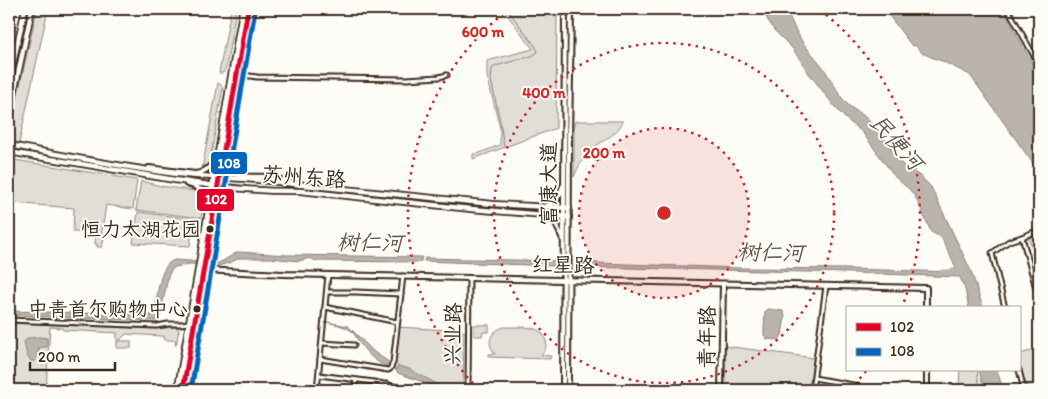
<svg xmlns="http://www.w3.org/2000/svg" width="1048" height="399" font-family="Itim,'LXGW WenKai TC',sans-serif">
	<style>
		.green { fill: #e1ded7; stroke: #8e847a }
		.water { fill: #bbb4ad; stroke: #887d74 }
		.pier { fill: #fdfcf7 }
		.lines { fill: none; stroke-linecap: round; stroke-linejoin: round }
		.stream { stroke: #887d74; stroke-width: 1 }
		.river { stroke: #bbb4ad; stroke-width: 5 }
		.minor-casing { stroke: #3b2a1e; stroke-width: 7 }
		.tertiary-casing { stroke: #3b2a1e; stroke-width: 8 }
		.secondary-casing { stroke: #3b2a1e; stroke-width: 8 }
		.trunk-casing { stroke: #3b2a1e; stroke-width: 9 }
		.minor { stroke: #fdfcf7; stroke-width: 3 }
		.tertiary { stroke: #fdfcf7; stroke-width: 4 }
		.secondary { stroke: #fdfcf7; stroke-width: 4.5 }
		.trunk { stroke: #fdfcf7; stroke-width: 5.5 }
		.bus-1-casing { stroke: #fdfcf7; stroke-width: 9 }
		.bus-2-casing { stroke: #fdfcf7; stroke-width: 9 }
		.bus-1 { stroke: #e4002b; stroke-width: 5 }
		.bus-2 { stroke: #0065bd; stroke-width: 5 }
		.ring { fill: none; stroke: #d62828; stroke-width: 2.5; stroke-dasharray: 2.5 5 }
		.bus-dot { fill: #3b2a1e; stroke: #fdfcf7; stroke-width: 2 }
		.labels { text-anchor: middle; stroke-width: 4; stroke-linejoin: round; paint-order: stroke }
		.bus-label { font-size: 20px; fill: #3b2a1e; stroke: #fdfcf7; text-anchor: end }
		.street-label { font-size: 21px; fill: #3b2a1e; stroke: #fdfcf7 }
		.water-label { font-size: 22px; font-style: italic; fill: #615349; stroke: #fdfcf7 }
		.centre { fill: #d62828; stroke: #fdfcf7; stroke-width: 2.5 }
		.ring-label { font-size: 15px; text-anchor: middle; font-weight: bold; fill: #d62828; stroke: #fdfcf7; stroke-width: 4; stroke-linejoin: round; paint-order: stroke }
		.line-badge { stroke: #fdfcf7; stroke-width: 2 }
		.badge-label { font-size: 14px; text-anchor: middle; font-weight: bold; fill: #fff }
	</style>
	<rect width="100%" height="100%" fill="#fdfcf7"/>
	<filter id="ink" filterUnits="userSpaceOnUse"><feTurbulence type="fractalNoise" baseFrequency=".02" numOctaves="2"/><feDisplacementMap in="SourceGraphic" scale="10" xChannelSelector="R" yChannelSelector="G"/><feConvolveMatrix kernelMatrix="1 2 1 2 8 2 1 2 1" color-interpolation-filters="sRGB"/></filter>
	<g filter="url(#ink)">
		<g class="green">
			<path d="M37,9H48L19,143L11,142L9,140V134Z"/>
			<path d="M231,9H236L226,68L223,73H219Z"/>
			<path d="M503,9H557L556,128L473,159V154H477L500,145V128L487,76V61L533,49Z"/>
			<path d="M218,83L221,85L223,87L210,161L209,163L202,169Z"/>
			<path d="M576,121H623C617,136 602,140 591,150C583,158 578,167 574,177V123Z"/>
			<path d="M9,159L137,180L133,209L106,205L101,237L104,238L102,247H97V244H95L96,233L73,232L74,208L11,203L9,191Z"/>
			<path d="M141,181L161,186L195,191C208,196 203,207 201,218L136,210Z"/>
			<path d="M138,212L194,219L190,246L133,243Z"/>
			<path d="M1039,234V274L1029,238Z"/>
			<path d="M9,323L155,329L177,327L179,330L176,345H175L176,340H165L164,336H161L126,334L120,340H117V333L63,330L62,328L50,327L46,390H9Z"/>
			<path d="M474,325H489V332H483L482,336H474Z"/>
			<path d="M398,327L464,331L463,390H446L394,369Z"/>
			<path d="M504,327C517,328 543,323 546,341C547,347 545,351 541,355L551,356L550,359L489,357V354H495C486,342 490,332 504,327Z"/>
			<rect x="117" y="341" width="14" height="7"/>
			<path d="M725,346L815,358L811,390H725Z"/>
			<path d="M1039,349V390H1025L1019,364V354Z"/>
			<path d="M960,370H977L980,390H968L967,386H959Z"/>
		</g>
		<g class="water">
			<path d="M761,9H786L795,29L803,43L823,67L842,98L849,106L864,116L877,129L886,140L900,162L905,167L920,176L931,187L971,271L983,308H969L965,289L960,277L854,273L580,267L424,261L425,258L556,261L597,263L740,268L846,269L958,272L941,237L931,232L917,200L914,195L909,189L895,177L868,140L862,132L845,118L835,107L808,72L793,49L774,30Z"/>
			<path d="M884,9H1003L1039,76V172L970,75L942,61L931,57L921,52L915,45L912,46Z"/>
			<path d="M238,252L288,255L422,257L421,261L419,262L316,261L310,258L299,261L271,258H240L229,263L217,266L190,264L175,267L171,270L168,277L159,321H158L9,315V311L153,315L155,312C157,298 159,263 175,260L219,263Z"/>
			<path d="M768,309L783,311L785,316L782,335L779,340L767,339L764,335V330L765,312Z"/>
			<path d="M327,322L348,326L374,352L390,363V365C378,367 365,351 359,342C357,339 355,335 353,332C346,326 335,324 327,322Z"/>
			<path d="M39,337L47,338V347H40L35,361H31C26,357 26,349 24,342L28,338Z"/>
			<path d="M398,366L409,369L448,390H445L398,373L396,371L397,367Z"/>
			<path d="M979,370H997L1003,390H984Z"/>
		</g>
		<path class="pier" d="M557,258L575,259V270L556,269Z"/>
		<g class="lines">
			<path class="stream" d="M504,147L500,121L491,80L492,69L495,66L532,56L538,52L535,46L507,9"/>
			<path class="river" d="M942,272H948L963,269"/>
			<defs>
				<g id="minor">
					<path d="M1008,9L1039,65"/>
					<path d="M236,74L257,77L407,79L439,77L447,75"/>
					<path d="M1022,237L1039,299"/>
					<path d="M327,292H356L401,294"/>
					<path d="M325,307L397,322"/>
					<path d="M1005,308L992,253L1009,241L1022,237L1039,230"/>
					<path d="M9,320L157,326L168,324H180L189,323"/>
					<path d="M322,343L354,345"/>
					<path d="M320,359L388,370L390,369L393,363L403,276"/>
					<path d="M1019,370L1024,390"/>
					<path d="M319,375L374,382L412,390"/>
					<path d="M814,378L853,385L869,390"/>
					<path d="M317,387L345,390"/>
					<path d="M317,390L328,275"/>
					<path d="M354,390L356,380"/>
					<path d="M386,390L387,384"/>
					<path d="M468,390L469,278"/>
					<path d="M812,390L826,286"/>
				</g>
				<g id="tertiary">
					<path d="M223,159C230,181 251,176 269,177C274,178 280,180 285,181"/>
					<path d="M149,168L195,174C204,173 211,167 216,159"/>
					<path d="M187,184C198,186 205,191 209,202"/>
					<path d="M216,203L225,193L234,189"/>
					<path d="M546,206C555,204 560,195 563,186"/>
					<path d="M546,216L555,222L563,239"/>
					<path d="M203,270L284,274L926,288V308"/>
					<path d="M927,370V390"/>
					<path d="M563,390L565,9"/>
					<path d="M568,390L569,142L571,9"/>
					<path d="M721,390L723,284"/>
				</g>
				<g id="secondary">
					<path d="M9,81L25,9"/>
					<path d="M9,116L32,9"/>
					<path d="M9,145C62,155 116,166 170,173C211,179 253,177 294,184L493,204L569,208"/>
					<path d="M9,152C43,158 77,163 110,169C173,180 236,192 300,191L471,209L569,217"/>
				</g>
				<g id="trunk">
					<path d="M178,390L243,9"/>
					<path d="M183,390L248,9"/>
				</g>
			</defs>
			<use href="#minor" class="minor-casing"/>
			<use href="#tertiary" class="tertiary-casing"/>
			<use href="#secondary" class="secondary-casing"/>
			<use href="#trunk" class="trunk-casing"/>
			<use href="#minor" class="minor"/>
			<use href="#tertiary" class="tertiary"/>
			<use href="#secondary" class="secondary"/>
			<use href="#trunk" class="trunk"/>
			<defs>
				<path id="bus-1" d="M183,390L248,9"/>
				<path id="bus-2" d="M191,390L255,10"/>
			</defs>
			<use href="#bus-1" class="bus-1-casing"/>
			<use href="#bus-2" class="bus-2-casing"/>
			<use href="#bus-1" class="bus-1"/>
			<use href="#bus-2" class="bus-2"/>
		</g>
	</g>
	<circle cx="664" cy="213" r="85" fill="#d62828" fill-opacity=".12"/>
	<g class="ring">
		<circle cx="664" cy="213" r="85"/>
		<circle cx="664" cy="213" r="170"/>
		<path d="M866 371A256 256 0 0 1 850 389M478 389A256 256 0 0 1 508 10M820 10A256 256 0 0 1 902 307"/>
	</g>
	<g class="bus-dot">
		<circle cx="210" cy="229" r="4.5"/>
		<circle cx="197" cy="309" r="4.5"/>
	</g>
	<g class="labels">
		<g class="bus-label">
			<text x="201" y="236">恒力太湖花园</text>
			<text x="188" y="316">中青首尔购物中心</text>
		</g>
		<g class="street-label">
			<text transform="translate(304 177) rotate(4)" y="7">苏州东路</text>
			<text transform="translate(549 184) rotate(-90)" y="7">富康大道</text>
			<text transform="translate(563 265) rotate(1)" y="7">红星路</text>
			<text transform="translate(453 334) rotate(-89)" y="7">兴业路</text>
			<text transform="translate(707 337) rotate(-89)" y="7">青年路</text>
		</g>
		<g class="water-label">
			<text transform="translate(897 142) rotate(48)" y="8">民便河</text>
			<text transform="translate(370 242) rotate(1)" y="8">树仁河</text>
			<text transform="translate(771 252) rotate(1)" y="8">树仁河</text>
		</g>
	</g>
	<circle cx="664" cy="213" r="8" class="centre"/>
	<g class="ring-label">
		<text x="483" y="37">600 m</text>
		<text x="544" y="98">400 m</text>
		<text x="604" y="158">200 m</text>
	</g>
	<g class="line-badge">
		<rect x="210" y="151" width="38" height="24" rx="5" fill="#0065bd"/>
		<rect x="196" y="188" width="39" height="24" rx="5" fill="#e4002b"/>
	</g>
	<g class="badge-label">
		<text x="229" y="168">108</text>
		<text x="216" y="204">102</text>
	</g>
	<rect width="1048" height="399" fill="none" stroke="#fdfcf7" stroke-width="30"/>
	<rect x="15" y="15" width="1018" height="369" fill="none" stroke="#3b2a1e" stroke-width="2" filter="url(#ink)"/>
	<rect x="846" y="306" width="175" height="65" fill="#fdfcf7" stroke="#afa8a0"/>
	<rect x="856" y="323" width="25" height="8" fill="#e4002b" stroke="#afa8a0"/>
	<text x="890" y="332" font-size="15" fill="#3b2a1e">102</text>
	<rect x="856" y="348" width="25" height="8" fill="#0065bd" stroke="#afa8a0"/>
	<text x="890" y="356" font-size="15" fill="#3b2a1e">108</text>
	<path d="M30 362v8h85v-8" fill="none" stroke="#3b2a1e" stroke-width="2.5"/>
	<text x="38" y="362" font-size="15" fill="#3b2a1e" stroke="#fdfcf7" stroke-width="4" paint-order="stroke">200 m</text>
</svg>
